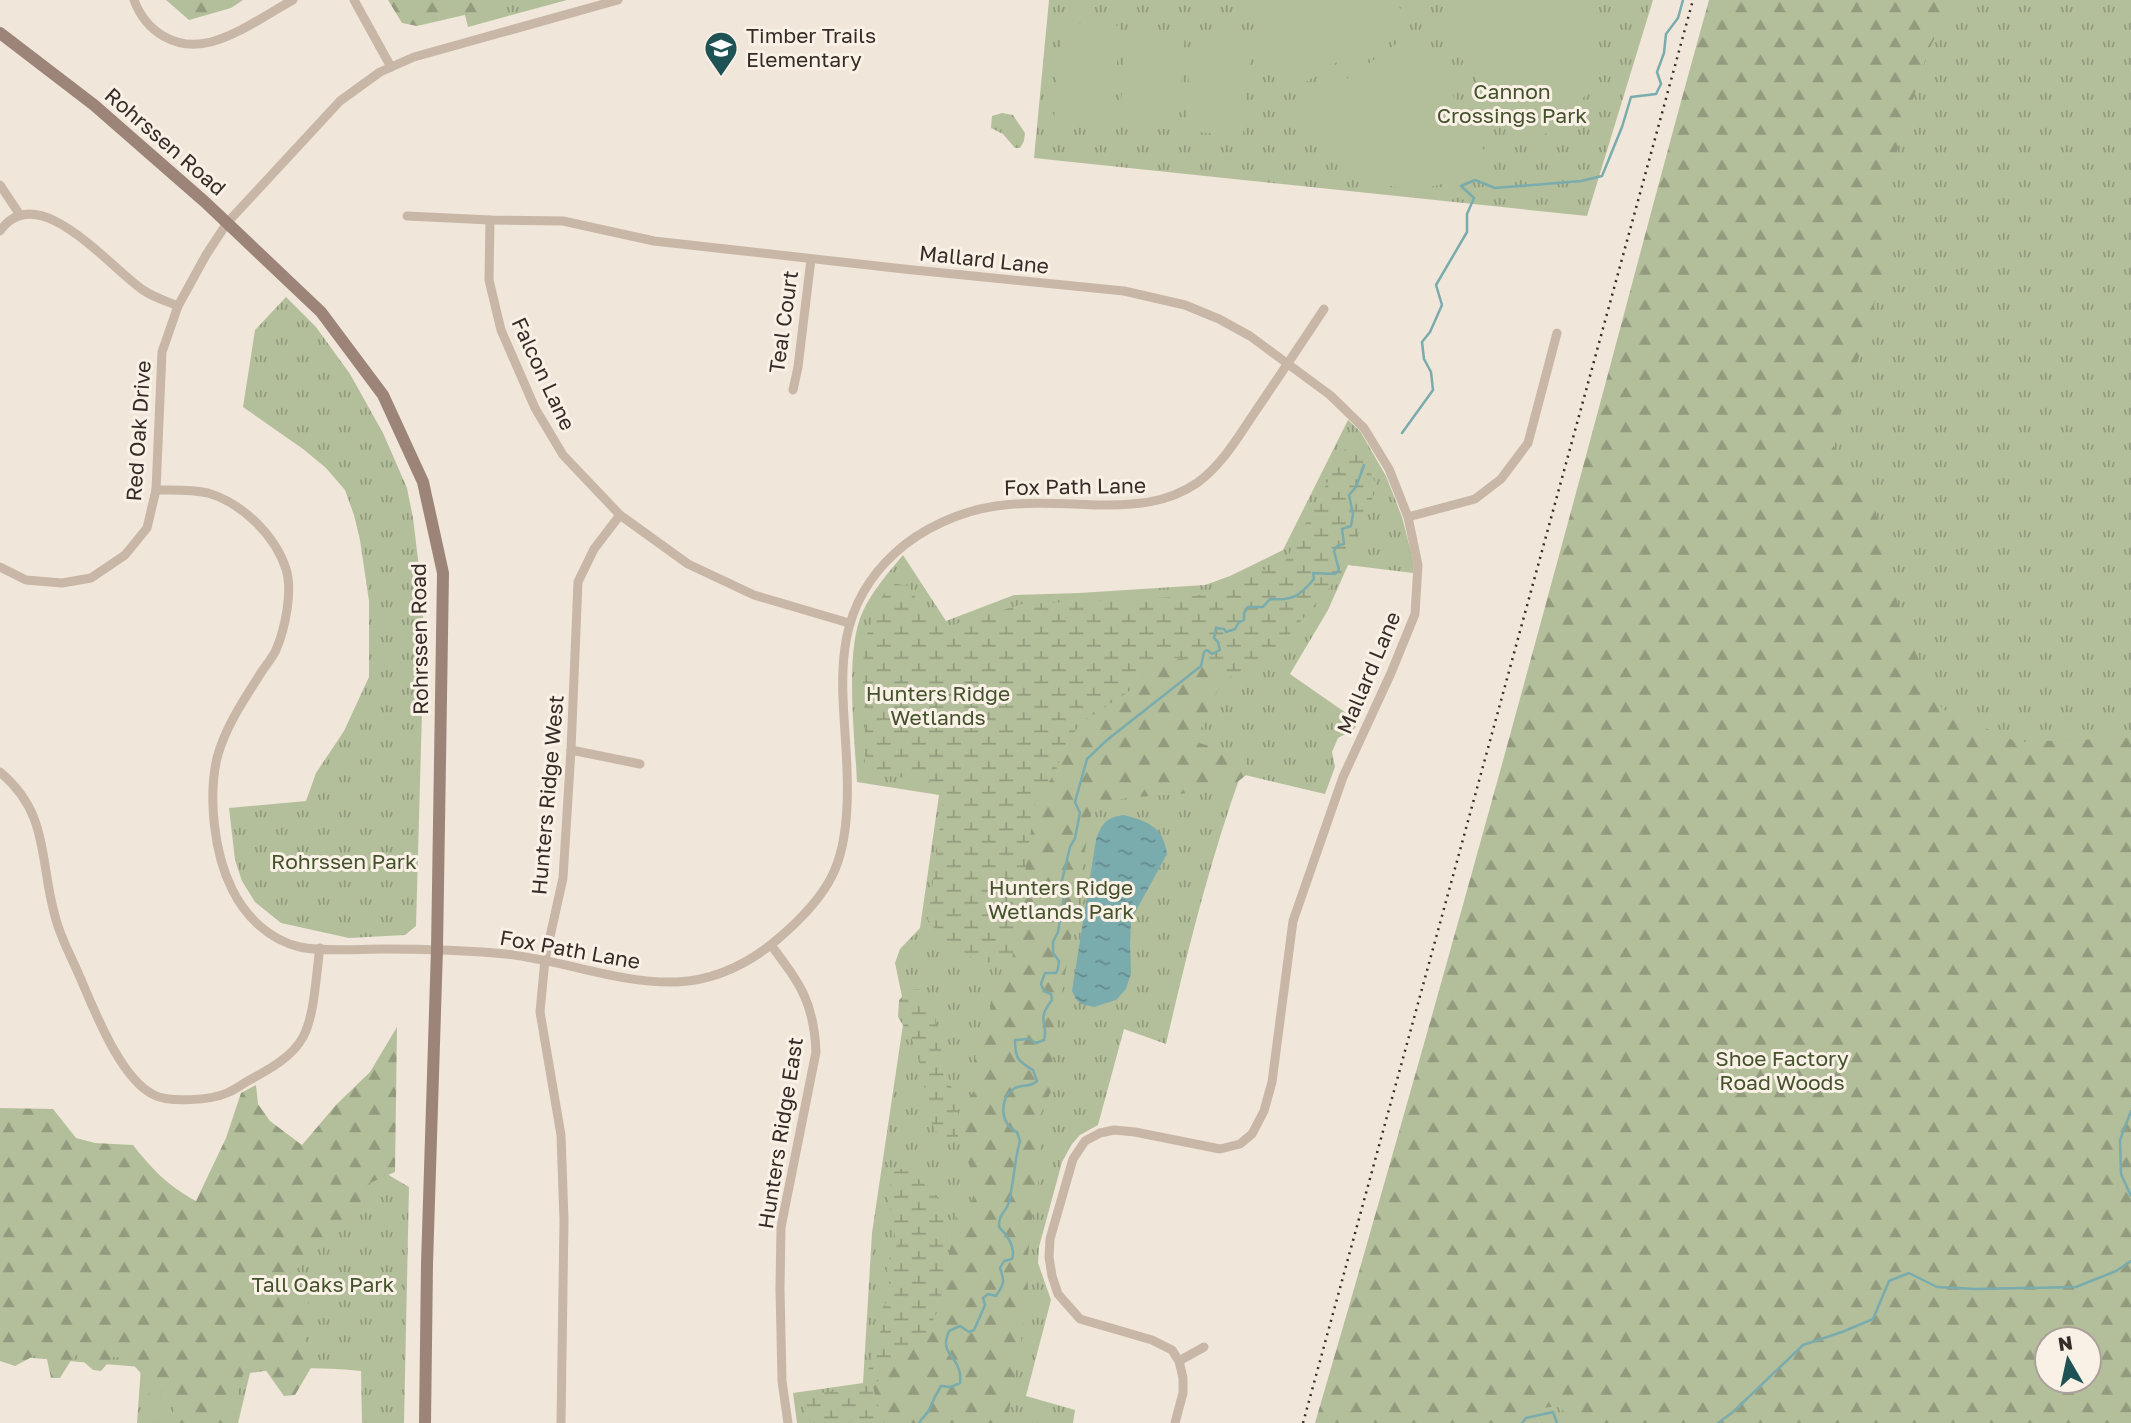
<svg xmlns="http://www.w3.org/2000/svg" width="2131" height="1423" font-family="'Golos Text',sans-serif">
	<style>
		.grass { fill: url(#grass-tufts); fill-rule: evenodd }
		.forest { fill: url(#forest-firs); fill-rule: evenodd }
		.wetland { fill: url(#wetland-marsh) }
		.pitch { fill: #b3bf9b }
		.water { fill: url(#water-ripples) }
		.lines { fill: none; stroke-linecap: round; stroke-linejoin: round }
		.stream { stroke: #7aabad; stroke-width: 2.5 }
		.street { stroke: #c8b6a7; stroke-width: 9 }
		.secondary { stroke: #9c8578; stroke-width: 12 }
		.rail { stroke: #352b27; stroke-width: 2.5; stroke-dasharray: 2 5; stroke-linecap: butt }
		.labels { text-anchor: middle; stroke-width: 6; stroke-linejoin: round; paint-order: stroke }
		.poi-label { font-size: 21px; fill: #352b27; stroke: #f9f0e6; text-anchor: start }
		.park-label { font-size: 21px; fill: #44522c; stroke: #f9f0e6 }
		.street-label { font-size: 21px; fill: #352b27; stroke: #f9f0e6 }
	</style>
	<defs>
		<pattern id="grass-tufts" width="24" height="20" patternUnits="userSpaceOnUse" patternTransform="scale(1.75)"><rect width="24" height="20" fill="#b3bf9b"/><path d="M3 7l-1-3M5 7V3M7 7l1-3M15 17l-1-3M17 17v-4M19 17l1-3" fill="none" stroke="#929b7e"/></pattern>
		<pattern id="forest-firs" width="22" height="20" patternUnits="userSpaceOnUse" patternTransform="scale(1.75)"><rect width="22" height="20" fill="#b3bf9b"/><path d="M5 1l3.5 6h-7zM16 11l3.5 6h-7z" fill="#929b7e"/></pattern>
		<pattern id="wetland-marsh" width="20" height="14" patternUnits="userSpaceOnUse" patternTransform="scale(1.75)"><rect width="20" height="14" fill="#b3bf9b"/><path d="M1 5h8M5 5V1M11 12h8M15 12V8" fill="none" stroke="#929b7e"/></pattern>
		<pattern id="water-ripples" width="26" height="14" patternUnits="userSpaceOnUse" patternTransform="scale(1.75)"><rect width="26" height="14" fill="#7aabad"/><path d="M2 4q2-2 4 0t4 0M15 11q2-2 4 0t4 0" fill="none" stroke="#658b8d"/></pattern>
	</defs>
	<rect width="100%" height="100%" fill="#f1e6da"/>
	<g class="grass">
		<path d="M461,0H567L468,27Z"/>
		<path d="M1049,0H1653L1587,216L1034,158Z"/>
		<path d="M1714,0H2131V1423H1318L1441,991ZM2047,1339H2089V1381H2047Z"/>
		<path d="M1002,113L1013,115L1025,133L1024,141L1020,148H1015L1003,134L991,128L992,116Z"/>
		<path d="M286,297L316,327L350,374L383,433L407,488L413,518L423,600V675L416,926L405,935L349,938L281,923L255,902L242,881L235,860L229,808L306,801L316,773L344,731L369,677V601L360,540L354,515L345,490L326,468L303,449L243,407L255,330Z"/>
		<path d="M1348,420L1360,431L1386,476L1402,517L1414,564L1413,573L1348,565L1328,610L1290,674L1359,722L1353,730L1338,738L1332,752L1335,767L1325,794L1241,774C1209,863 1187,953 1166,1044L1124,1029L1098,1125L1080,1135L1072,1144L1062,1162L1039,1247L1038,1263L1051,1300L1026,1396L1075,1410L1073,1423H797L793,1393L863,1383L872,1233L905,1011L895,963L900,949L920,928L939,795L857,782C855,738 844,650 863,611C873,590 888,573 903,555L946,621L1014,595L1079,593L1205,585L1230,576L1283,550Z"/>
		<path d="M358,1157L409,1187L404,1423H362L361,1371C323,1367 288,1367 250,1373L238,1423H137L141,1367L20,1357L0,1333L168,1235Z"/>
	</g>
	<g class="forest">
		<path d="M166,0H243L231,8L189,20Z"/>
		<path d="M388,0H490L482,11L417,26L402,23Z"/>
		<path d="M1709,0H1952L1927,54L1889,177L1886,264L1847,398L1826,436L1872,497L1903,626L1942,709L2017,742L2131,738V1423H1582L1556,1406L1530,1410L1512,1423H1315C1401,1129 1484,833 1564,537C1613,358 1659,179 1709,0ZM2047,1339H2089V1381H2047Z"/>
		<path d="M1176,658L1213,664L1222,681L1201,728L1199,743L1243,756L1250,772L1231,787L1217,791L1125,798L1092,808L1054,1043L1051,1074L1053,1087L1038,1120L1042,1162L1033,1210L1027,1264L1028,1291L1021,1342L1007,1423H889L878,1405L873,1387L895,1359L924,1338L939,1308L957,1212L972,1201L976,1181L968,1162L964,1138L968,1100L978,1085L973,1065L979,1044L988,1026L991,1000L1012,961L1035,802L1055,773L1064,746L1081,723L1128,692L1153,664Z"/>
		<path d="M397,1027L395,1172L363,1186L359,1214L311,1247L294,1274L308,1287V1317L302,1332L315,1361L295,1395L284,1396L262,1365L243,1374L231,1423H175L172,1418L176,1394L162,1388L154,1423H147L149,1382L127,1358L113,1357L101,1371L93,1370L75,1354L60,1378H51L45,1350L15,1366L0,1361V1108L53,1109L76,1138L95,1143L133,1145C152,1169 168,1186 196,1201L226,1138L241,1093L256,1085L258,1104L270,1121L302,1145L336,1105L370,1072Z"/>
	</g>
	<g class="wetland">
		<path d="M1350,440L1359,445L1377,487L1341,574L1270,657L1222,681L1213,664L1176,658L1153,664L1128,692L1081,723L1064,746L1055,773L1035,802L1012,961L980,963L942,937L928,920L945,786L920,779L874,775L865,770V718L863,684L864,642L879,603L890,583L909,586L925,615L946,627L1022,604L1197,596L1285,562Z"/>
		<path d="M919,989L935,1014L940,1046L958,1111V1141L943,1144L930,1120L922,1073L914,1043L898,1017L899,1000L909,990Z"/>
		<path d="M896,1168L910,1171L937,1196L947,1219V1261L939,1308L924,1339L895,1359L873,1387L878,1405L889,1423H807L805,1398L815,1393L861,1390L880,1336L882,1309L892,1292C884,1271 885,1264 897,1245C892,1223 884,1187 896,1168Z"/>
	</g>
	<g class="pitch">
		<path d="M1254,0H1395C1401,8 1404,15 1398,24L1285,95C1265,63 1252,40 1254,0Z"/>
		<path d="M1473,0H1595C1607,69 1590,117 1523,145L1442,31L1441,26L1445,16Z"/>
		<path d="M1062,22L1120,26L1112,124L1054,120Z"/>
		<path d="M1127,29L1185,33L1178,130L1119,126Z"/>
		<path d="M1192,34L1251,38L1243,136L1185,131Z"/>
		<path d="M1411,36L1419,39L1424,44L1489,159C1478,166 1468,174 1456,179C1395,206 1325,170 1298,113L1402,40Z"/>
	</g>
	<path class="water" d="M1124,815C1148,822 1163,826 1167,854L1131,920L1130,944L1131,973L1126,989L1116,1000L1094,1007L1081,1004L1076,999L1072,991L1096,840C1101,824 1107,817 1124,815Z"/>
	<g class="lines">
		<g class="stream">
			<path d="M1402,433L1433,390L1431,372L1424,359L1422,342L1430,332L1442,305L1436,285L1467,232V214L1474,198L1461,186L1475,180L1495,188L1581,181L1602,176L1622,127L1631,97L1656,94L1661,84L1657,72L1664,53L1666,34L1678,18L1683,0"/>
			<path d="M2131,1111L2120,1140L2121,1174L2131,1196"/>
			<path d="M919,1423C922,1417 928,1414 930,1408C933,1400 936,1394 941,1386L951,1387L960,1383C960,1379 961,1374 959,1370C954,1353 940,1353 949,1331L960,1326L969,1332L974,1330L985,1305L983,1298L988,1294L996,1296C1004,1284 1005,1282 1000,1268L1004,1261L1012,1259C1016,1247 1007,1235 999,1227C999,1211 1006,1214 1009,1202C1014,1182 1014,1161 1020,1141L1017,1132C1000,1125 998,1098 1015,1088C1023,1084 1029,1088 1037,1081L1033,1070C1018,1061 1015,1059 1015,1040L1029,1039L1036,1043L1044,1040C1049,1021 1035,1022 1052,1000L1051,994L1044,991L1041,984L1045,973H1056L1058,969L1059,961L1053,953V942L1058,932L1064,895L1061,885L1070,847L1075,838L1080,813L1075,802L1087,759L1107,740L1201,666L1204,652L1207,650L1212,654L1220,650L1218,642L1214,638L1216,628L1224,629L1226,632L1235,629L1239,622L1244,620V613L1248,607H1263L1270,599C1292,601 1300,596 1314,579L1313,573L1335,574L1339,570L1334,551L1337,546L1344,544L1342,529L1351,526L1353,514L1349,495L1356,487L1364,465"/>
			<path d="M1522,1423L1526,1418L1553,1412L1557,1423"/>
			<path d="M1718,1423L1733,1412L1803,1345L1842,1332L1873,1319L1889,1281L1909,1273L1937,1287L1976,1289L2076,1287L2116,1271L2131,1261"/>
		</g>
		<g class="street">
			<path d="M134,0C146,32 176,51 211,42C240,34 267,14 293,0"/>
			<path d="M354,0L391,67"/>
			<path d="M0,185L20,215"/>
			<path d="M407,216L490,220L563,221L654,241L904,269L1124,291L1185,305L1219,319L1250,336L1330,395L1364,428L1389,469L1408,517L1418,565L1415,614L1391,673L1343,777L1293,921L1272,1082L1264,1111L1252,1134L1240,1144L1220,1149L1135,1132L1114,1130L1100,1133L1085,1141L1073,1159L1050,1239L1049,1257L1052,1276L1058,1294L1080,1319L1152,1340L1172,1350L1179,1361L1183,1378V1393L1175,1423"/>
			<path d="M490,220L489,280L501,330L535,408L563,455L620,515L688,564L754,595L849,623"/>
			<path d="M0,231C38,177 110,268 143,290C153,297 166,301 178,306"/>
			<path d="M793,390L798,367L811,259"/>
			<path d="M156,490C173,490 191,489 208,493C242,503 275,535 286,569C293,591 285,629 276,650C272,659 264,667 259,676C243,701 225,728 217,758C208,797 214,853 232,889C245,916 269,940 300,947C322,952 359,949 382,949C423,949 464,950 505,954C563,960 619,984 677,982C716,980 750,963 779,938C800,920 820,900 832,876C843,854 846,830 847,806C852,714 815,626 895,553C921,529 960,511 996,506C1029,501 1065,504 1099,505C1134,505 1166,504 1197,483C1222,465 1238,437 1255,412C1278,378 1301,344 1324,309"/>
			<path d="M1408,517L1475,499L1501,479L1528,443L1557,333"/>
			<path d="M0,567L26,580L62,583L91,578L125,555L147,528L156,490L162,352L178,306L206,255L227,223L340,101L380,72L414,57L618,0"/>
			<path d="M571,750L640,764"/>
			<path d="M0,772C50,814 39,860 55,916C60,937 71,956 79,975C94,1009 120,1079 154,1095C170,1103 211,1100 227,1093C234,1090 240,1086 246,1082C266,1071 292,1058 303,1037C315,1015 316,973 320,948"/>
			<path d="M771,945C800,984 814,1002 816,1052L781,1227L780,1289L782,1381L788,1423"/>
			<path d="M1179,1361L1204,1347"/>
			<path d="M561,1423L564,1220L561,1135L540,1012L545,959L563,878L571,750L578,582L594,549L620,515"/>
		</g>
		<path class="secondary" d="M0,33L94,105L205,202L321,312L383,395L423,482L443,573L437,949L427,1264L425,1423"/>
		<path class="rail" d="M1303,1423L1693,0"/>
	</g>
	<defs>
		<symbol id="school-pin" viewBox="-11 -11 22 30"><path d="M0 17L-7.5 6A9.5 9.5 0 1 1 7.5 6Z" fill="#1e5255" stroke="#f9f0e6"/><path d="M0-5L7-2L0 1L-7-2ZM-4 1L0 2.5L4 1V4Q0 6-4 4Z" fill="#fff"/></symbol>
	</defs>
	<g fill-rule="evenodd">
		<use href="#school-pin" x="702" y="29" width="38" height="52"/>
	</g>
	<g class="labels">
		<g class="poi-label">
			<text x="746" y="43">Timber Trails<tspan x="746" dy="24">Elementary</tspan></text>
		</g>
		<g class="park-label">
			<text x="1512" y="99">Cannon<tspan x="1512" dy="24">Crossings Park</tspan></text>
			<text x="938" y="701">Hunters Ridge<tspan x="938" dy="24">Wetlands</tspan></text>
			<text x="344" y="869">Rohrssen Park</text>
			<text x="1061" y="895">Hunters Ridge<tspan x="1061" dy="24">Wetlands Park</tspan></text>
			<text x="1782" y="1066">Shoe Factory<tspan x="1782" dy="24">Road Woods</tspan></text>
			<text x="323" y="1292">Tall Oaks Park</text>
		</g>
		<g class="street-label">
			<text transform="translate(165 142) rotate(41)" y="7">Rohrssen Road</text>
			<text transform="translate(984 260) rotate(6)" y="7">Mallard Lane</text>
			<text transform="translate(784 322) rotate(-82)" y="7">Teal Court</text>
			<text transform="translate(543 374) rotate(65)" y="7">Falcon Lane</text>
			<text transform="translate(139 431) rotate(-86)" y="7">Red Oak Drive</text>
			<text transform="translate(1075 487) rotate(-1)" y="7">Fox Path Lane</text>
			<text transform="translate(420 639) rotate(-91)" y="7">Rohrssen Road</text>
			<text transform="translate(1369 673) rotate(-67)" y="7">Mallard Lane</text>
			<text transform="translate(548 795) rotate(-85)" y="7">Hunters Ridge West</text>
			<text transform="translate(570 950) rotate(10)" y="7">Fox Path Lane</text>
			<text transform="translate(781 1133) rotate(-81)" y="7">Hunters Ridge East</text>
		</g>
	</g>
	<g transform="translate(2068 1360) rotate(351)"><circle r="33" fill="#f9f0e6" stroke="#aba19a" stroke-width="2"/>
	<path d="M0-5L12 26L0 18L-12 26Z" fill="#1e5255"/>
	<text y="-10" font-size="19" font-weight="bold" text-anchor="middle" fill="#352b27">N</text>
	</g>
</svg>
